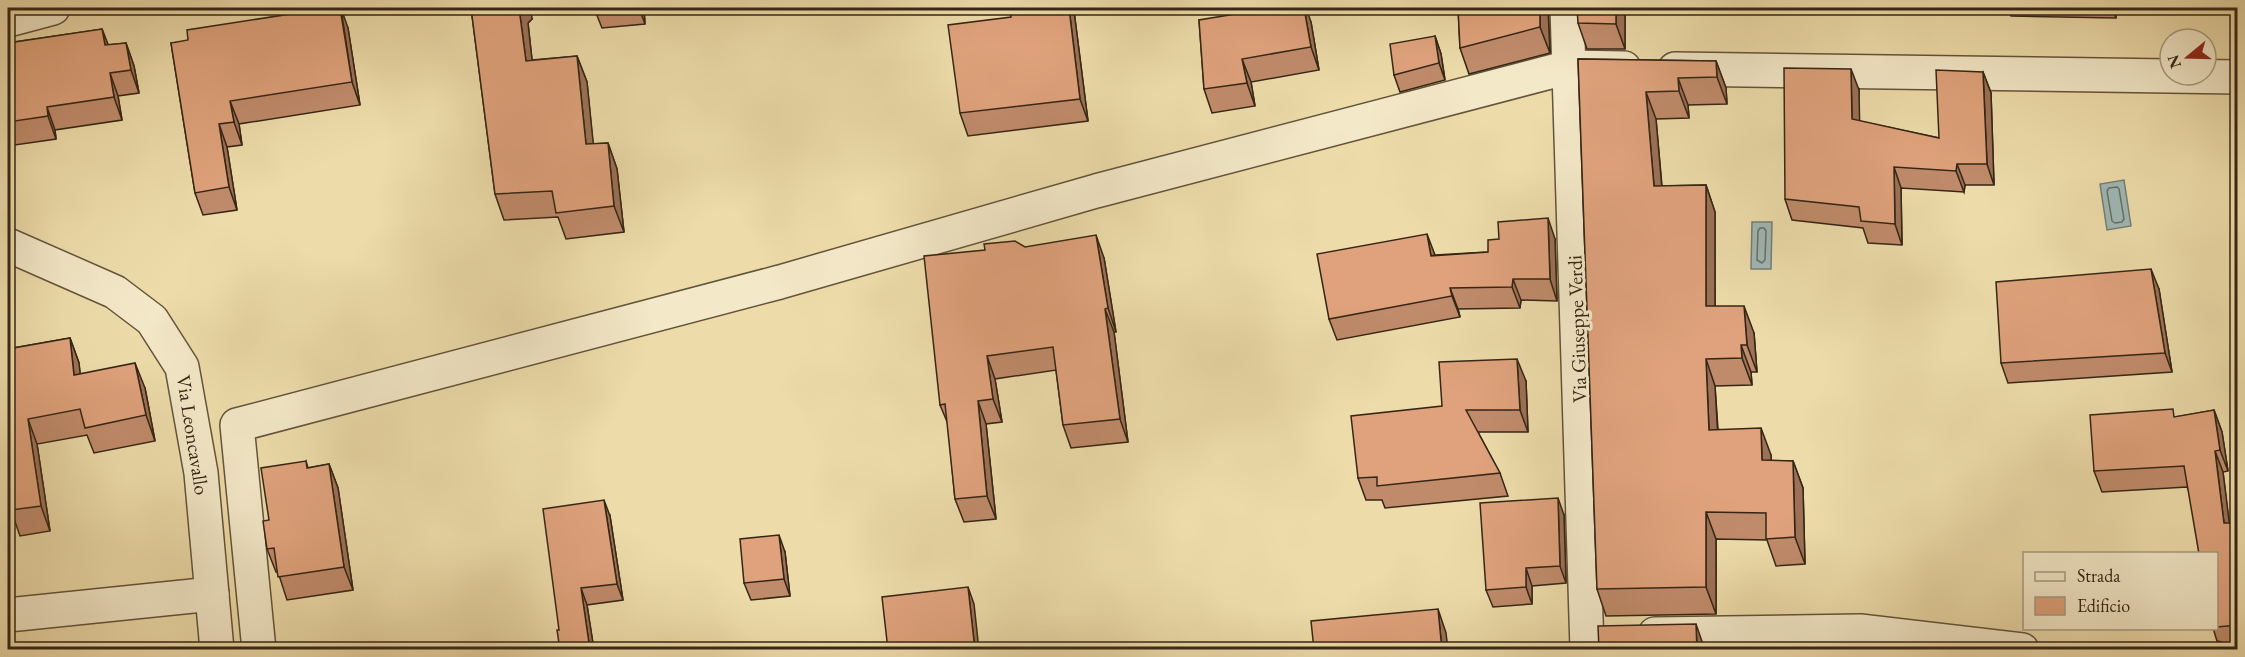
<svg xmlns="http://www.w3.org/2000/svg" width="2245" height="657" font-family="'EB Garamond',serif">
	<style>
		.water { fill: #9fb8b5; stroke: #757e75; stroke-width: 1.5 }
		.lines { fill: none; stroke-linecap: round; stroke-linejoin: round }
		.shore { stroke: #6a6f65; stroke-width: 1.5 }
		.minor-casing { stroke: #63543a; stroke-width: 36 }
		.minor { stroke: #f3e8c8; stroke-width: 33 }
		.wall { fill: #c08b6b; stroke: #352615; stroke-width: 1.5 }
		.shaded-wall { fill: #9c7157; stroke: #352615; stroke-width: 1.5 }
		.building { fill: #dfa27c; stroke: #352615; stroke-width: 1.5 }
		.labels { text-anchor: middle; stroke-width: 6; stroke-linejoin: round; paint-order: stroke }
		.street-label { font-size: 20px; fill: #352615; stroke: #f3e8c8 }
	</style>
	<rect width="100%" height="100%" fill="#eddcaa"/>
	<filter id="stains"><feTurbulence type="fractalNoise" baseFrequency=".00333" numOctaves="4"/><feColorMatrix values="0 0 0 0 .2 0 0 0 0 .09 0 0 0 0 .02 0 0 0 .5 -.17"/></filter>
	<radialGradient id="worn" r=".72"><stop offset=".6" stop-color="#630" stop-opacity="0"/><stop offset="1" stop-color="#630" stop-opacity=".3"/></radialGradient>
	<g class="water">
		<path d="M2124,180L2131,226L2107,230L2100,184Z"/>
		<path d="M1752,222H1772L1771,269H1751Z"/>
	</g>
	<g class="lines">
		<g class="shore">
			<path d="M2117,187L2119,189L2124,219L2122,222L2115,223L2112,221L2107,191L2109,188Z"/>
			<path d="M1760,228H1764L1766,231L1765,260L1762,263L1757,260L1758,231Z"/>
		</g>
		<defs>
			<g id="minor">
				<path d="M1567,8L1587,650"/>
				<path d="M8,20L53,8"/>
				<path d="M1675,69L2238,77"/>
				<path d="M8,245L115,292L152,320L182,367L201,473L217,650"/>
				<path d="M8,615L212,594"/>
				<path d="M1655,634L1860,631L2022,650"/>
				<path d="M259,650L237,425L780,282L1096,191L1569,67L1624,68"/>
			</g>
		</defs>
		<use href="#minor" class="minor-casing"/>
		<use href="#minor" class="minor"/>
	</g>
	<g class="wall">
		<path d="M471,8L532,19L528,23L532,60L577,56L587,82L593,144L608,143L617,169L624,232L566,239L558,217L504,220L495,194Z"/>
		<path d="M594,8H644L645,24L602,28Z"/>
		<path d="M1010,8H1073L1074,11L1088,121L968,136L960,113L1011,17Z"/>
		<path d="M1458,8H1548L1550,53L1469,74L1460,48Z"/>
		<path d="M1625,8V49H1587L1578,23Z"/>
		<path d="M2007,8H2116V18L2011,16Z"/>
		<path d="M1199,20L1311,22L1319,70L1251,82L1255,106L1212,113L1204,89Z"/>
		<path d="M348,28L360,105L239,124L242,145L227,147L237,210L203,215L195,193L171,43Z"/>
		<path d="M102,29L108,45L126,43L134,66L139,93L118,96L122,120L55,130L56,139L8,146V43Z"/>
		<path d="M1435,36L1441,54L1445,80L1400,92L1394,75Z"/>
		<path d="M1578,59L1716,61L1726,88L1727,104L1688,105L1689,118L1656,119L1662,186L1706,185L1715,212V306L1754,333L1757,372H1751L1752,385L1715,386L1718,429L1771,455V461H1793L1803,488L1805,564L1776,566L1767,540L1716,539V614L1606,616L1597,589Z"/>
		<path d="M1983,72L1991,93L1994,185H1965L1964,192L1901,188L1902,245L1868,243L1863,228L1792,220L1785,199L1859,90V121L1939,138Z"/>
		<path d="M1555,239L1557,301L1521,300L1520,308L1458,309L1460,317L1337,340L1329,319L1435,255L1488,252Z"/>
		<path d="M1025,247L1104,258L1116,332H1114L1128,442L1071,448L1063,425L1056,370L995,379L1002,422L986,424L996,519L964,522L955,499L948,424L940,405L985,250Z"/>
		<path d="M2159,289L2172,372L2008,383L2001,363Z"/>
		<path d="M70,338L79,363L80,374L145,388L155,441L94,453L87,435L37,444L50,531L20,536L11,510L8,349Z"/>
		<path d="M1526,381L1528,432H1478L1500,473L1508,496L1385,508L1382,500H1366L1358,478L1442,406Z"/>
		<path d="M2214,410L2222,432L2228,471L2223,472L2229,523H2231L2238,540V647L2224,648L2222,642L2217,641L2213,628H2217V554L2187,487L2102,492L2094,471L2176,417Z"/>
		<path d="M306,461L308,468L329,464L338,488L353,590L287,600L278,572H276L267,549L269,520Z"/>
		<path d="M1564,515L1566,583L1532,586V604L1493,607L1486,590Z"/>
		<path d="M610,516L623,600L587,605L594,650H560L559,630Z"/>
		<path d="M785,552L790,596L751,600L744,583Z"/>
	</g>
	<g class="shaded-wall">
		<path d="M341,8L348,28L360,105L352,82Z"/>
		<path d="M519,8H531L532,19L528,23L535,87L526,61Z"/>
		<path d="M639,8H644L645,24Z"/>
		<path d="M1069,8H1073L1074,11L1088,121L1080,99Z"/>
		<path d="M1304,8H1306L1311,22L1319,70L1311,47Z"/>
		<path d="M1540,8H1548L1550,53L1540,27Z"/>
		<path d="M1616,8H1625V49L1616,24Z"/>
		<path d="M2112,8H2116V18Z"/>
		<path d="M102,29L111,52L105,45Z"/>
		<path d="M1435,36L1441,54L1445,80L1439,63Z"/>
		<path d="M126,43L134,66L139,93L131,70Z"/>
		<path d="M577,56L587,82L596,170L586,144Z"/>
		<path d="M1242,59L1251,82L1255,106L1247,83Z"/>
		<path d="M1716,61L1726,88L1727,104L1717,77Z"/>
		<path d="M1851,69L1859,90L1860,140L1852,119Z"/>
		<path d="M1983,72L1991,93L1994,185L1987,164Z"/>
		<path d="M110,73L118,96L122,120L114,97Z"/>
		<path d="M1678,78L1688,105L1689,118L1679,91Z"/>
		<path d="M1646,92L1656,119L1664,213L1654,186Z"/>
		<path d="M230,101L239,124L242,145L234,122Z"/>
		<path d="M47,107L55,130L56,139L48,116Z"/>
		<path d="M219,124L227,147L237,210L229,187Z"/>
		<path d="M608,143L617,169L624,232L614,206Z"/>
		<path d="M1957,164L1965,185L1964,192L1956,171Z"/>
		<path d="M1894,167L1901,188L1902,245L1895,224Z"/>
		<path d="M1706,185L1715,212V333L1706,306Z"/>
		<path d="M1548,218L1555,239L1557,301L1550,279Z"/>
		<path d="M1427,234L1435,255L1431,256Z"/>
		<path d="M1096,235L1104,258L1116,332L1108,308Z"/>
		<path d="M2151,269L2159,289L2172,372L2165,353Z"/>
		<path d="M1513,279L1521,300L1520,308L1512,287Z"/>
		<path d="M1450,288L1458,309L1460,317L1452,296Z"/>
		<path d="M1744,306L1754,333L1757,372L1747,345Z"/>
		<path d="M1105,309L1114,332L1128,442L1120,419Z"/>
		<path d="M70,338L79,363L83,401L74,375Z"/>
		<path d="M1741,345L1751,372L1752,385L1742,358Z"/>
		<path d="M987,356L995,379L1002,422L993,399Z"/>
		<path d="M1517,359L1526,381L1528,432L1520,410Z"/>
		<path d="M1706,359L1715,386L1719,456L1709,430Z"/>
		<path d="M135,363L145,388L155,441L146,415Z"/>
		<path d="M978,401L986,424L996,519L987,496Z"/>
		<path d="M2214,410L2222,432L2228,471L2220,450Z"/>
		<path d="M28,419L37,444L50,531L41,506Z"/>
		<path d="M1761,428L1771,455L1772,487L1762,460Z"/>
		<path d="M2215,451L2223,472L2232,544L2224,523Z"/>
		<path d="M1793,461L1803,488L1805,564L1795,537Z"/>
		<path d="M329,464L338,488L353,590L344,567Z"/>
		<path d="M1558,498L1564,515L1566,583L1560,566Z"/>
		<path d="M604,500L610,516L623,600L617,584Z"/>
		<path d="M1706,512L1716,539V614L1706,587Z"/>
		<path d="M2231,523L2238,540V561L2233,549Z"/>
		<path d="M779,535L785,552L790,596L784,579Z"/>
		<path d="M1526,568L1532,586V604L1526,587Z"/>
		<path d="M968,587L974,604L979,650H975Z"/>
		<path d="M581,588L587,605L594,650H590Z"/>
		<path d="M1438,609L1446,633L1448,650H1442Z"/>
		<path d="M1696,624L1705,650H1697Z"/>
	</g>
	<g class="building">
		<path d="M329,8H340L352,82L230,101L234,122L219,124L229,187L195,193L171,43L188,40L187,30Z"/>
		<path d="M471,8H519L526,61L577,56L586,144L608,143L614,206L556,213L552,191L495,194Z"/>
		<path d="M1010,8H1069L1080,99L960,113L948,25L1011,17Z"/>
		<path d="M1271,8H1304L1311,47L1242,59L1247,83L1204,89L1199,20L1272,8Z"/>
		<path d="M1458,8H1540V27L1460,48Z"/>
		<path d="M1577,8H1616V24L1578,23Z"/>
		<path d="M102,29L105,45L126,43L131,70L110,73L114,97L47,107L48,116L8,122V43Z"/>
		<path d="M1435,36L1439,63L1394,75L1390,44Z"/>
		<path d="M1578,59L1716,61L1717,77L1678,78L1679,91L1646,92L1654,186L1706,185V306H1744L1747,345H1741L1742,358L1706,359L1709,430L1761,428L1762,460L1793,461L1795,537L1766,539V513L1706,512V587L1597,589Z"/>
		<path d="M1784,68L1851,69L1852,119L1939,138L1936,70L1983,72L1987,164H1957L1956,171L1894,167L1895,224L1861,221L1859,207L1785,199Z"/>
		<path d="M1548,218L1550,279H1513L1512,287L1450,288L1452,296L1329,319L1317,254L1427,234L1431,256L1488,252V240L1499,239L1498,222Z"/>
		<path d="M1096,235L1108,308L1105,309L1120,419L1063,425L1053,347L987,356L993,399L978,401L987,496L955,499L945,404L940,405L924,256L985,250L984,244L1015,241L1025,247Z"/>
		<path d="M2151,269L2165,353L2001,363L1996,282Z"/>
		<path d="M70,338L74,375L135,363L146,415L85,428L80,409L28,419L41,506L11,510L8,487V349Z"/>
		<path d="M1517,359L1520,410H1466L1500,473L1377,486V477L1358,478L1351,416L1442,406L1439,362Z"/>
		<path d="M2173,409L2174,417L2214,410L2220,450L2215,451L2224,523H2231L2233,549L2238,548V625L2217,627V554H2199L2184,466L2094,471L2090,415Z"/>
		<path d="M306,461L307,468L329,464L344,567L278,577L274,548L267,549L263,521L269,520L261,468Z"/>
		<path d="M1558,498L1560,566L1526,568V587L1486,590L1480,503Z"/>
		<path d="M604,500L617,584L581,588L590,650H560L557,630H559L543,509Z"/>
		<path d="M779,535L784,579L744,583L740,539Z"/>
		<path d="M968,587L975,650H888L882,597Z"/>
		<path d="M1438,609L1442,650H1314L1311,621Z"/>
		<path d="M1696,624L1697,650H1599L1598,626Z"/>
	</g>
	<g class="labels">
		<g class="street-label">
			<text transform="translate(1577 329) rotate(-92)" y="7">Via Giuseppe Verdi</text>
			<text transform="translate(193 435) rotate(81)" y="7">Via Leoncavallo</text>
		</g>
	</g>
	<rect width="2245" height="657" fill="none" stroke="#eddcaa" stroke-width="30"/>
	<rect x="9" y="9" width="2227" height="639" fill="none" stroke="#352615" stroke-width="3"/>
	<rect x="15" y="15" width="2215" height="627" fill="none" stroke="#352615" stroke-width="1.5"/>
	<rect x="2023" y="552" width="195" height="78" fill="#f3e8c8" stroke="#a79a80" stroke-width="1.5"/>
	<rect x="2035" y="572" width="30" height="9" fill="#f3e8c8" stroke="#a79a80" stroke-width="1.5"/>
	<text x="2077" y="582" font-size="18" fill="#352615">Strada</text>
	<rect x="2035" y="597" width="30" height="18" fill="#dfa27c" stroke="#a79a80" stroke-width="1.5"/>
	<text x="2077" y="612" font-size="18" fill="#352615">Edificio</text>
	<g transform="translate(2188 57) rotate(251)"><circle r="28" fill="#f3e8c8" stroke="#a79a80" stroke-width="1.5"/>
	<path d="M0-4.5L10 22L0 15L-10 22Z" fill="#8f2418"/>
	<text y="-9" font-size="16" font-weight="bold" text-anchor="middle" fill="#352615">N</text>
	</g>
	<rect width="100%" height="100%" filter="url(#stains)"/>
	<rect width="100%" height="100%" fill="url(#worn)"/>
</svg>
